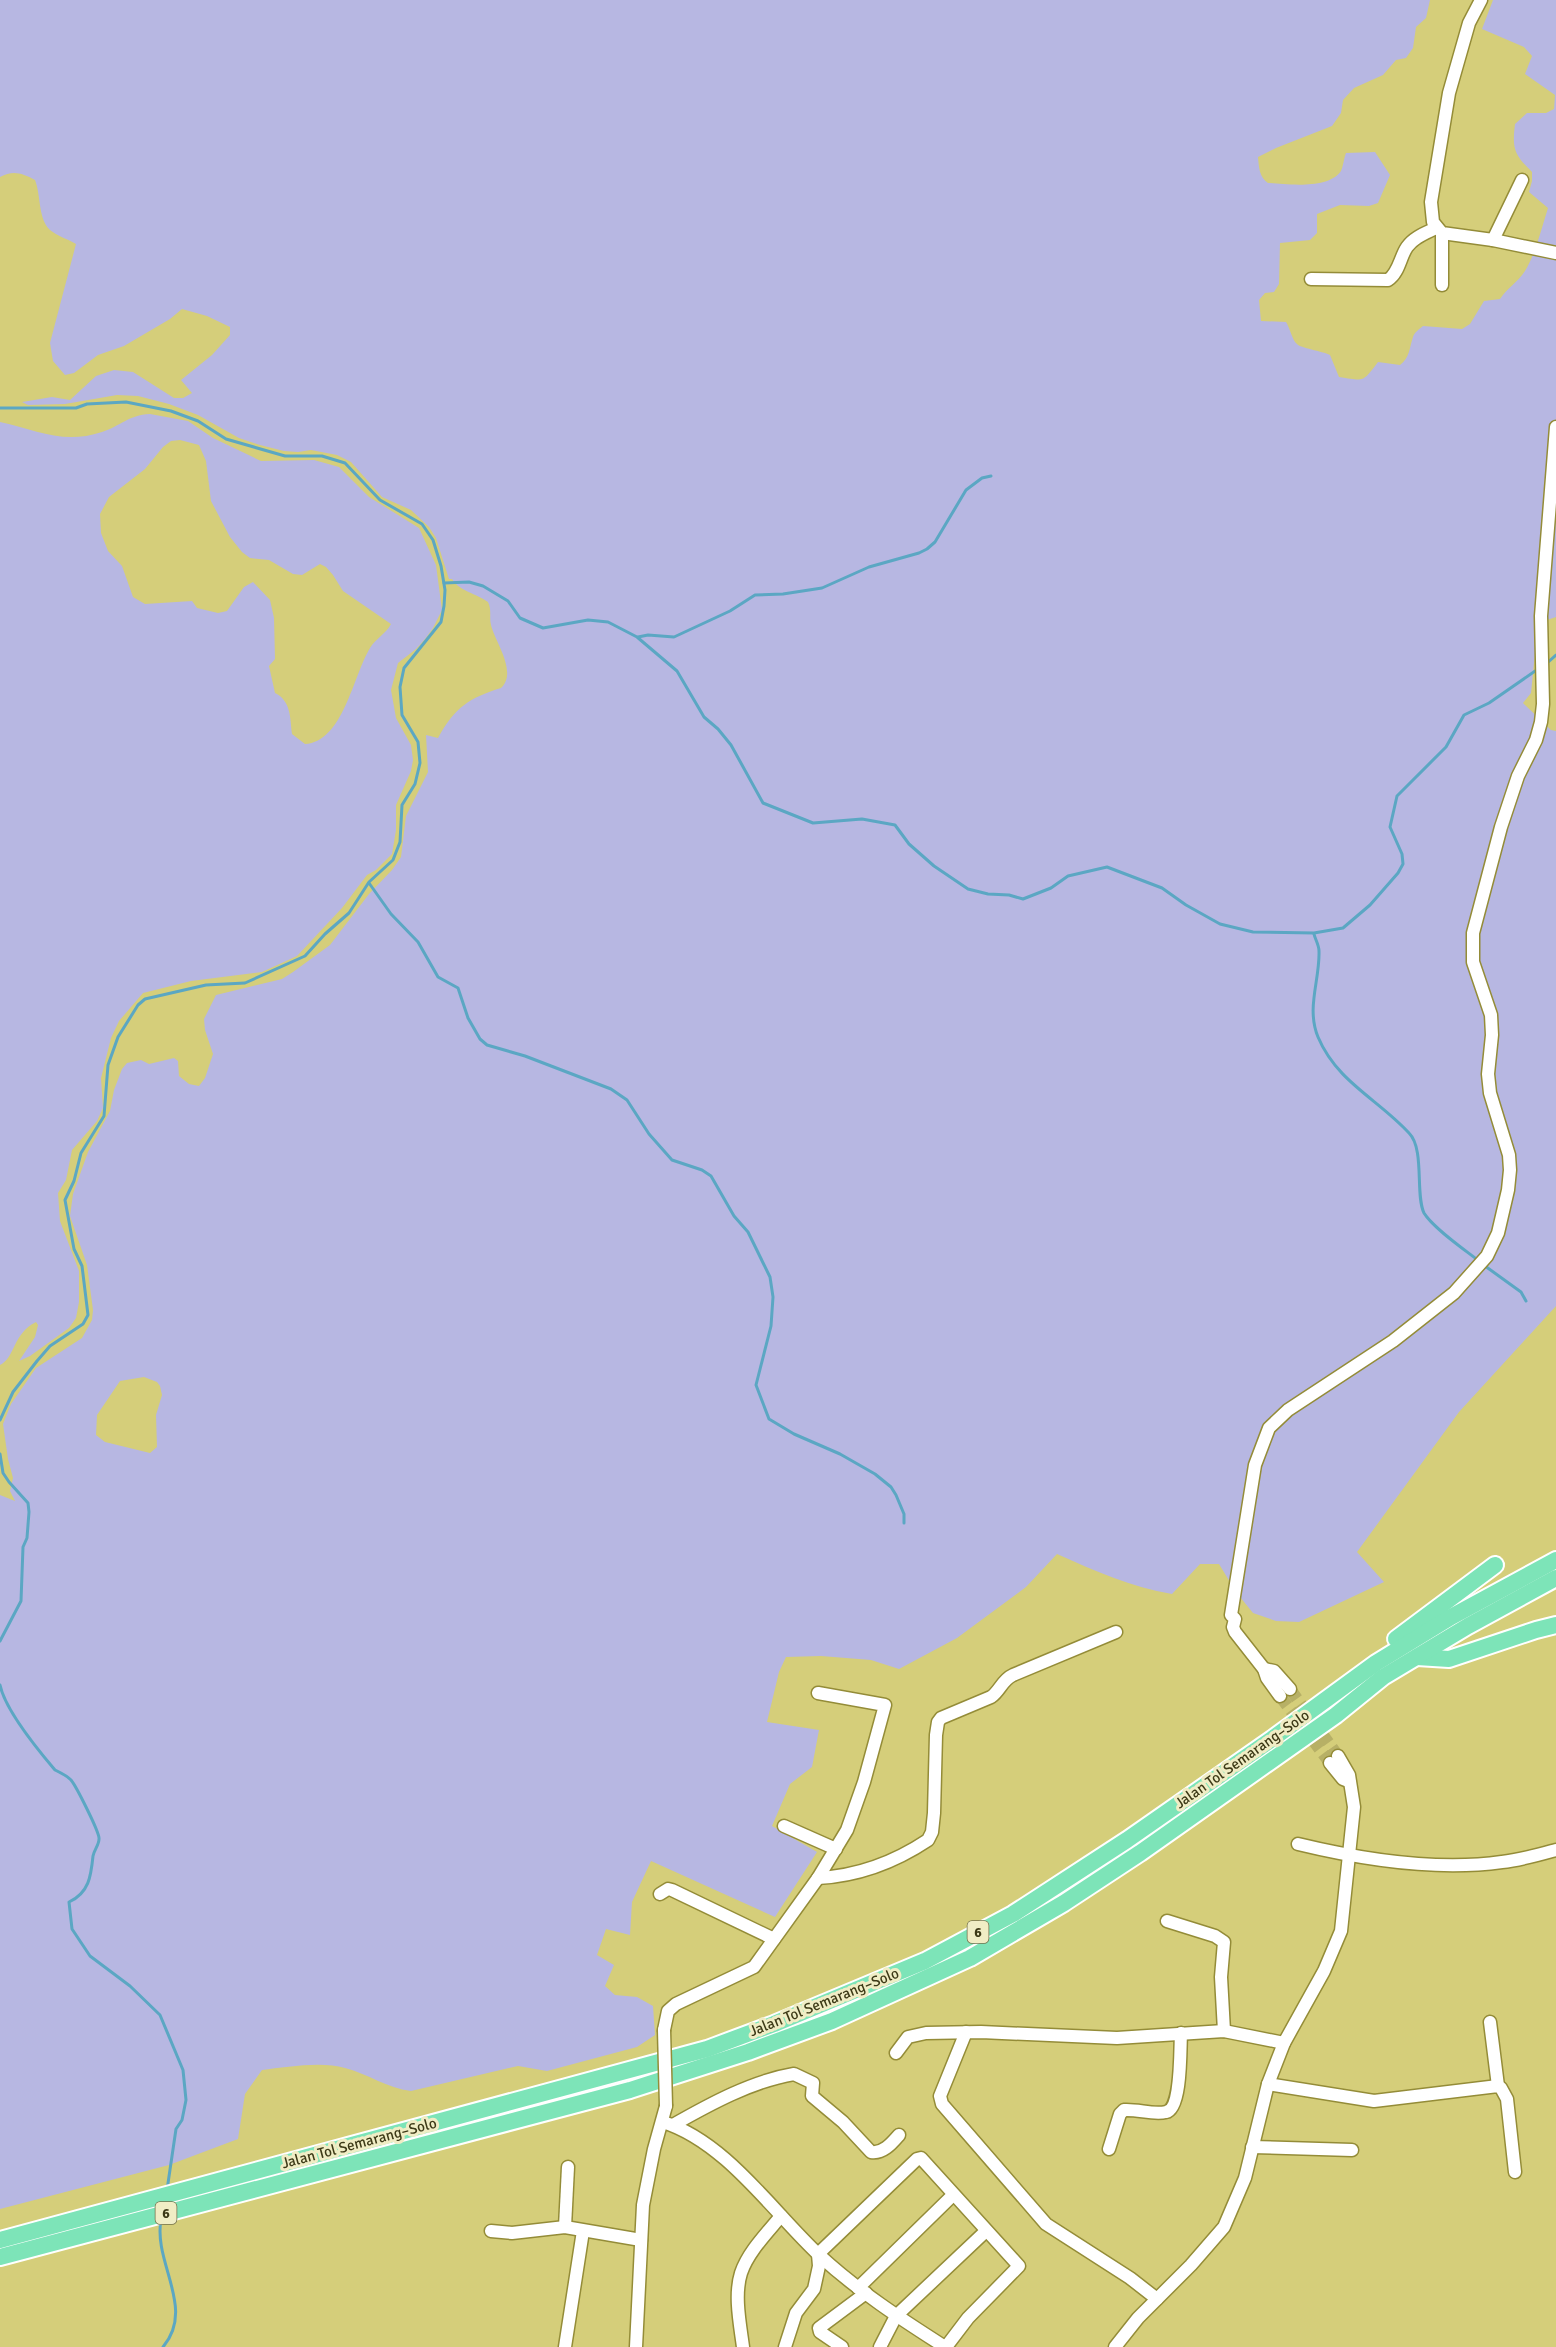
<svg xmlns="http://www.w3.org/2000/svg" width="1556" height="2347" font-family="Signika,sans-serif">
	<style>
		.green { fill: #b7b7e2; fill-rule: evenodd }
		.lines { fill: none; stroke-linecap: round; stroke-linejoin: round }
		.stream { stroke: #5ba7c3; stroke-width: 3 }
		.minor-tunnel { stroke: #b7b066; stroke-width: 12; stroke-dasharray: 12 6; stroke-linecap: butt }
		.minor-casing { stroke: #948c38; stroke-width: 15 }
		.highway-casing { stroke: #fff; stroke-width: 20 }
		.minor { stroke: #fff; stroke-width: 12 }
		.highway { stroke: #7de4b8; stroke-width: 16 }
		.minor-bridge-casing { stroke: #948c38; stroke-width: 15; stroke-linecap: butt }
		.minor-bridge { stroke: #fff; stroke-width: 12 }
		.labels { text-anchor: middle; stroke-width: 6; stroke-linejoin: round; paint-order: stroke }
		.shield { fill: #f0edc5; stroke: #73704b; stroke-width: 1.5 }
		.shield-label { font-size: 14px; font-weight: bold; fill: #3d3a17 }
		.street-label { font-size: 15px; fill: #3d3a17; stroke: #f0edc5 }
	</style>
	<rect width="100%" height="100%" fill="#d5ce7a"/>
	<g class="green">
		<path d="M0,0H1430L1426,18L1416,27L1413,48L1406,58L1396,60L1383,75L1354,88L1343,100L1341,113L1332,126L1276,148L1258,157C1259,167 1259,177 1268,183C1287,184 1328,190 1341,171C1343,167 1344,158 1346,153L1375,152L1390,175L1378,203L1369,206L1340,205L1317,214V233L1310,240L1280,243L1279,284L1274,292L1265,293L1259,300L1261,321L1286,322C1290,328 1292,340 1297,344C1300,348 1322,351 1330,355L1339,377C1365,381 1362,383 1378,362L1400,365C1410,357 1409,349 1413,337C1414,333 1419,329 1423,326L1462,329L1470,324L1484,301L1500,299C1507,288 1517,283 1525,271C1535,255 1542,227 1548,208L1529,192L1532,181V172C1514,154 1512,149 1515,124L1527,113H1546L1554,109L1555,95L1525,74L1532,56L1524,47L1482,29L1493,0H1556V617L1538,623L1531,693L1523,703L1551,730L1556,731V1306L1459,1412L1357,1552L1384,1582L1299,1622L1276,1621L1253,1613L1236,1592L1219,1564H1200L1172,1594C1131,1587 1095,1571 1057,1554L1026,1587L957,1638L899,1669L871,1660L821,1656L786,1657L779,1672L767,1722L819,1730L812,1767L790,1784L772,1826L817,1852L775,1917L651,1861L632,1902L630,1935L606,1929L597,1955L614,1965L605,1986L615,1995L637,1997L653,2006L655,2035L637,2047L547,2071L518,2066L411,2091C387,2088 368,2074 345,2068C322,2061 286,2067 262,2070L245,2094L238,2139L169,2165L0,2209V1495L15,1501L10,1491L13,1478L8,1459L3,1424L11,1404L36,1368L82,1338L92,1320L93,1310L87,1265L70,1216L73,1194L88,1152L110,1111L114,1090L122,1069L127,1063L141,1060L149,1064L174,1058L178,1061L179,1076L189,1084L199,1086L205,1078L213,1054L205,1030L204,1019L216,995L282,979L293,972L330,945L369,894L392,870L401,857L406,816L428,772L426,735L438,738C455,707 469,698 501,688C518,672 495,642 491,625C489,618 492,610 488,602C476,593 460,592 452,579H449L436,538L429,527L411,510L382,497L351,462L337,455L311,450L298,452L284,451L260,445L239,438L198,415L169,404L138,396L117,395L65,404L28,405L22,402L52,397L70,400L96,376L114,370L133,372L174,398H183L192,393L181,380L212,355L230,335V327L207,316L182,309L170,319L124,346L98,355L74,373L65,375L53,361L50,343L76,244C68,239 57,236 50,230C38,219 41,195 35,180C22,173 13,170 0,177ZM144,1377L157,1382L160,1386L162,1395L156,1415L157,1447L150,1453L105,1442L96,1435L97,1415L120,1381Z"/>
		<path d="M150,414L188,421L213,438L261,461L314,460L339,467L369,497L419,528L436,565L442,610L433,628L425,639L416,649L398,663L391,690L396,718L411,745L413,760L411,771L396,805V830L392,854L376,870L367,875L342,908L297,956L262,972L191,981L143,993L119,1021L111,1038L101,1078L103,1108L97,1121L72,1150L66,1180L58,1193L60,1221L79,1271V1302L76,1318L69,1328L30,1356L19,1361L35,1337L38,1325L36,1322C13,1333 15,1358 0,1365V422C37,430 63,445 102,432C121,426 128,415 150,414ZM180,440L199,445L206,461L211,501L230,537L242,552L250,558L269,560L293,574L302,575L320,564L326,567L333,575L343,591L391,624C386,634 376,638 370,648C353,676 343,742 305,744L292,734C290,717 291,701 275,693L269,666L275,659L274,618L270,600L253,582L244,587L227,611L218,613L197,608L192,601L145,604L133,597L122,566L108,551L101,533L100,514L109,497L145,469L163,447L171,441Z"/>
	</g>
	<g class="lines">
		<g class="stream">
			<path d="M0,408H76L87,404L126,402L171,411L198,421L226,439L285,456H322L345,463L380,500L422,524L433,540L441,566L445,590L444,606L441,622L404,668L400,687L402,715L418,742L420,763L415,784L402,805L400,842L393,860L369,882L349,913L325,934L305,956L245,983L206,985L145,999L138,1005L118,1037L108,1065L104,1116L81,1153L74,1181L65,1200L74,1249L82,1266L88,1315L83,1324L50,1346L37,1361L13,1392L0,1420"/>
			<path d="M444,583L469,582L483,586L508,601L520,618L543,628L588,620L608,622L637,637L677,671L704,717L718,729L731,745L763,803L813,823L862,819L895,825L909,844L934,866L968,889L988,894L1009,895L1023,899L1051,888L1068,876L1107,867L1162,888L1186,905L1220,924L1253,932L1314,933L1343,928L1370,905L1398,873L1403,864L1402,854L1390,827L1397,796L1446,747L1464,715L1489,703L1538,669"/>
			<path d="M638,637L648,635L674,637L730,611L755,595L783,594L822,588L869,567L919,553L927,549L935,542L966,490L982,478L991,476"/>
			<path d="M1546,664L1556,655"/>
			<path d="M369,883L391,914L418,942L438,977L458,988L468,1018L480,1039L487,1045L525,1056L611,1089L627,1100L649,1134L672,1160L702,1170L711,1176L734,1216L748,1232L770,1277L773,1297L771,1326L756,1385L769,1419L794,1434L840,1454L875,1474L891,1487L896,1495L904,1514V1523"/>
			<path d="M1314,934C1315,939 1319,945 1319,951C1320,980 1306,1008 1318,1037C1337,1082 1378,1099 1409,1133C1425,1149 1415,1195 1424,1213C1433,1228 1465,1250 1479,1261"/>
			<path d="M1485,1266L1521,1292L1526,1301"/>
			<path d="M0,1454L3,1473L9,1482L28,1503L29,1512L27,1538L23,1547L21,1601L0,1641"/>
			<path d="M0,1685C5,1709 38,1750 55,1770C61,1773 66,1775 71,1780C76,1786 100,1833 99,1839C99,1845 94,1850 93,1856C91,1876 89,1893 69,1902L72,1929L90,1956L130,1986L160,2015L183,2070L186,2100L182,2120L176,2129L167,2190"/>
			<path d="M161,2220C153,2263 196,2308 163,2347"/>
		</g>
		<g class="minor-tunnel">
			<path d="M1290,1689L1338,1756"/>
			<path d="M1280,1696L1330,1763"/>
		</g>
		<defs>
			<g id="minor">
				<path d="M1481,0L1469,23L1449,93L1431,202L1433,222L1442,233L1493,240L1556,253"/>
				<path d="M1442,233V285"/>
				<path d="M1493,240L1522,180"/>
				<path d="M1311,279L1388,280C1399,273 1400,257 1407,247C1414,237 1426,233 1436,228"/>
				<path d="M1264,1669L1274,1671L1290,1689"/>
				<path d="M1280,1696L1267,1678L1264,1669L1235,1632L1233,1627L1235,1619L1231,1615L1255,1465L1269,1428L1288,1410L1393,1341L1454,1293L1487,1256L1498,1233L1508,1190L1510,1170L1509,1155L1490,1093L1488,1074L1492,1035L1491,1015L1473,962V933L1501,827L1518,776L1536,740L1541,722L1543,704L1541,616L1556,427"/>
				<path d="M1330,1763L1343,1779L1348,1781"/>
				<path d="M784,1826L836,1849"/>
				<path d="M1298,1844C1360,1859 1438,1871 1502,1862C1521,1860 1538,1855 1556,1850"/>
				<path d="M818,1878C857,1876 895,1862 928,1840L932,1832L934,1813L936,1735L938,1722L941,1718L991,1697C1000,1691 1002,1680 1013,1675L1116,1632"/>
				<path d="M660,1894L668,1889L672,1890L774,1939"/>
				<path d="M1167,1921L1215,1936L1224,1942L1221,1977L1224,2031"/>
				<path d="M1490,2022L1498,2086"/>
				<path d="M664,2030L668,2011L676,2004L754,1967L818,1878L847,1830L864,1782L885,1705L818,1693"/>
				<path d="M966,2032L940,2096L942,2104L1046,2224L1130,2278L1157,2299"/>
				<path d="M896,2053L908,2037L926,2033L981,2032L1117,2038L1224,2031L1284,2043"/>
				<path d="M1268,2084L1374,2101L1498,2086L1501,2088L1507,2099L1515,2172"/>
				<path d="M663,2122C726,2142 772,2211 819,2255C858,2291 901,2319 945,2347"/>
				<path d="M673,2125C710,2104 752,2081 794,2074L813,2083L812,2096L843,2122L871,2152C883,2154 892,2143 899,2135"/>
				<path d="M1252,2147L1352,2150"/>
				<path d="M1109,2149L1120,2114L1124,2110C1138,2109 1153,2115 1166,2112C1182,2109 1180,2047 1181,2033"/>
				<path d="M565,2227L568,2167"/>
				<path d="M491,2231L512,2233L565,2227L641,2240"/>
				<path d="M858,2288L953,2195"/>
				<path d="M565,2347L583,2231"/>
				<path d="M636,2347L643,2205L654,2149L666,2106"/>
				<path d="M743,2347C740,2324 734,2295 741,2273C748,2252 767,2233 781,2216"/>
				<path d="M785,2347L796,2313L814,2289L819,2266L818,2254L917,2159L921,2158L1019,2266L968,2318L946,2347"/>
				<path d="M842,2347L820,2332L819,2328L866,2293"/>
				<path d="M880,2347L896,2316L986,2231"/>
				<path d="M1115,2347L1138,2318L1191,2265L1224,2227L1245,2178L1268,2084L1284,2043L1324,1971L1341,1931L1354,1807L1349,1775L1338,1756"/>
			</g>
			<g id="highway">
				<path d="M1396,1639L1495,1565"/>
				<path d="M1417,1657L1449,1659L1536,1630L1556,1625"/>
				<path d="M0,2240L707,2049L774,2024L925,1961L1013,1914L1127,1840L1272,1739L1376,1663L1451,1617L1556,1560"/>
				<path d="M0,2257L630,2090L748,2052L832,2021L970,1958L1064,1903L1140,1853L1336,1715L1383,1677L1468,1626L1556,1578"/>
			</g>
		</defs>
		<use href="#minor" class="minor-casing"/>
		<use href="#highway" class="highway-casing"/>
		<use href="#minor" class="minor"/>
		<use href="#highway" class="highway"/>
		<defs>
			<path id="minor-bridge" d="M664,2030L666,2106"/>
		</defs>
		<use href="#minor-bridge" class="minor-bridge-casing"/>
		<use href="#minor-bridge" class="minor-bridge"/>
	</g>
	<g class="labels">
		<g class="shield">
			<rect x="967.5" y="1921" width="21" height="22" rx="4.5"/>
			<rect x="155.5" y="2202" width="21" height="22" rx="4.5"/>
		</g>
		<g class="shield-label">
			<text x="978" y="1937">6</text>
			<text x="166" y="2218">6</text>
		</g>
		<g class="street-label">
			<text transform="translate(1242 1759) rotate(-35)" y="5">Jalan Tol Semarang–Solo</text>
			<text transform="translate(824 2002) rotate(-22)" y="5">Jalan Tol Semarang–Solo</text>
			<text transform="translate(359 2143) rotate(-15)" y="5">Jalan Tol Semarang–Solo</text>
		</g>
	</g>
</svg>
